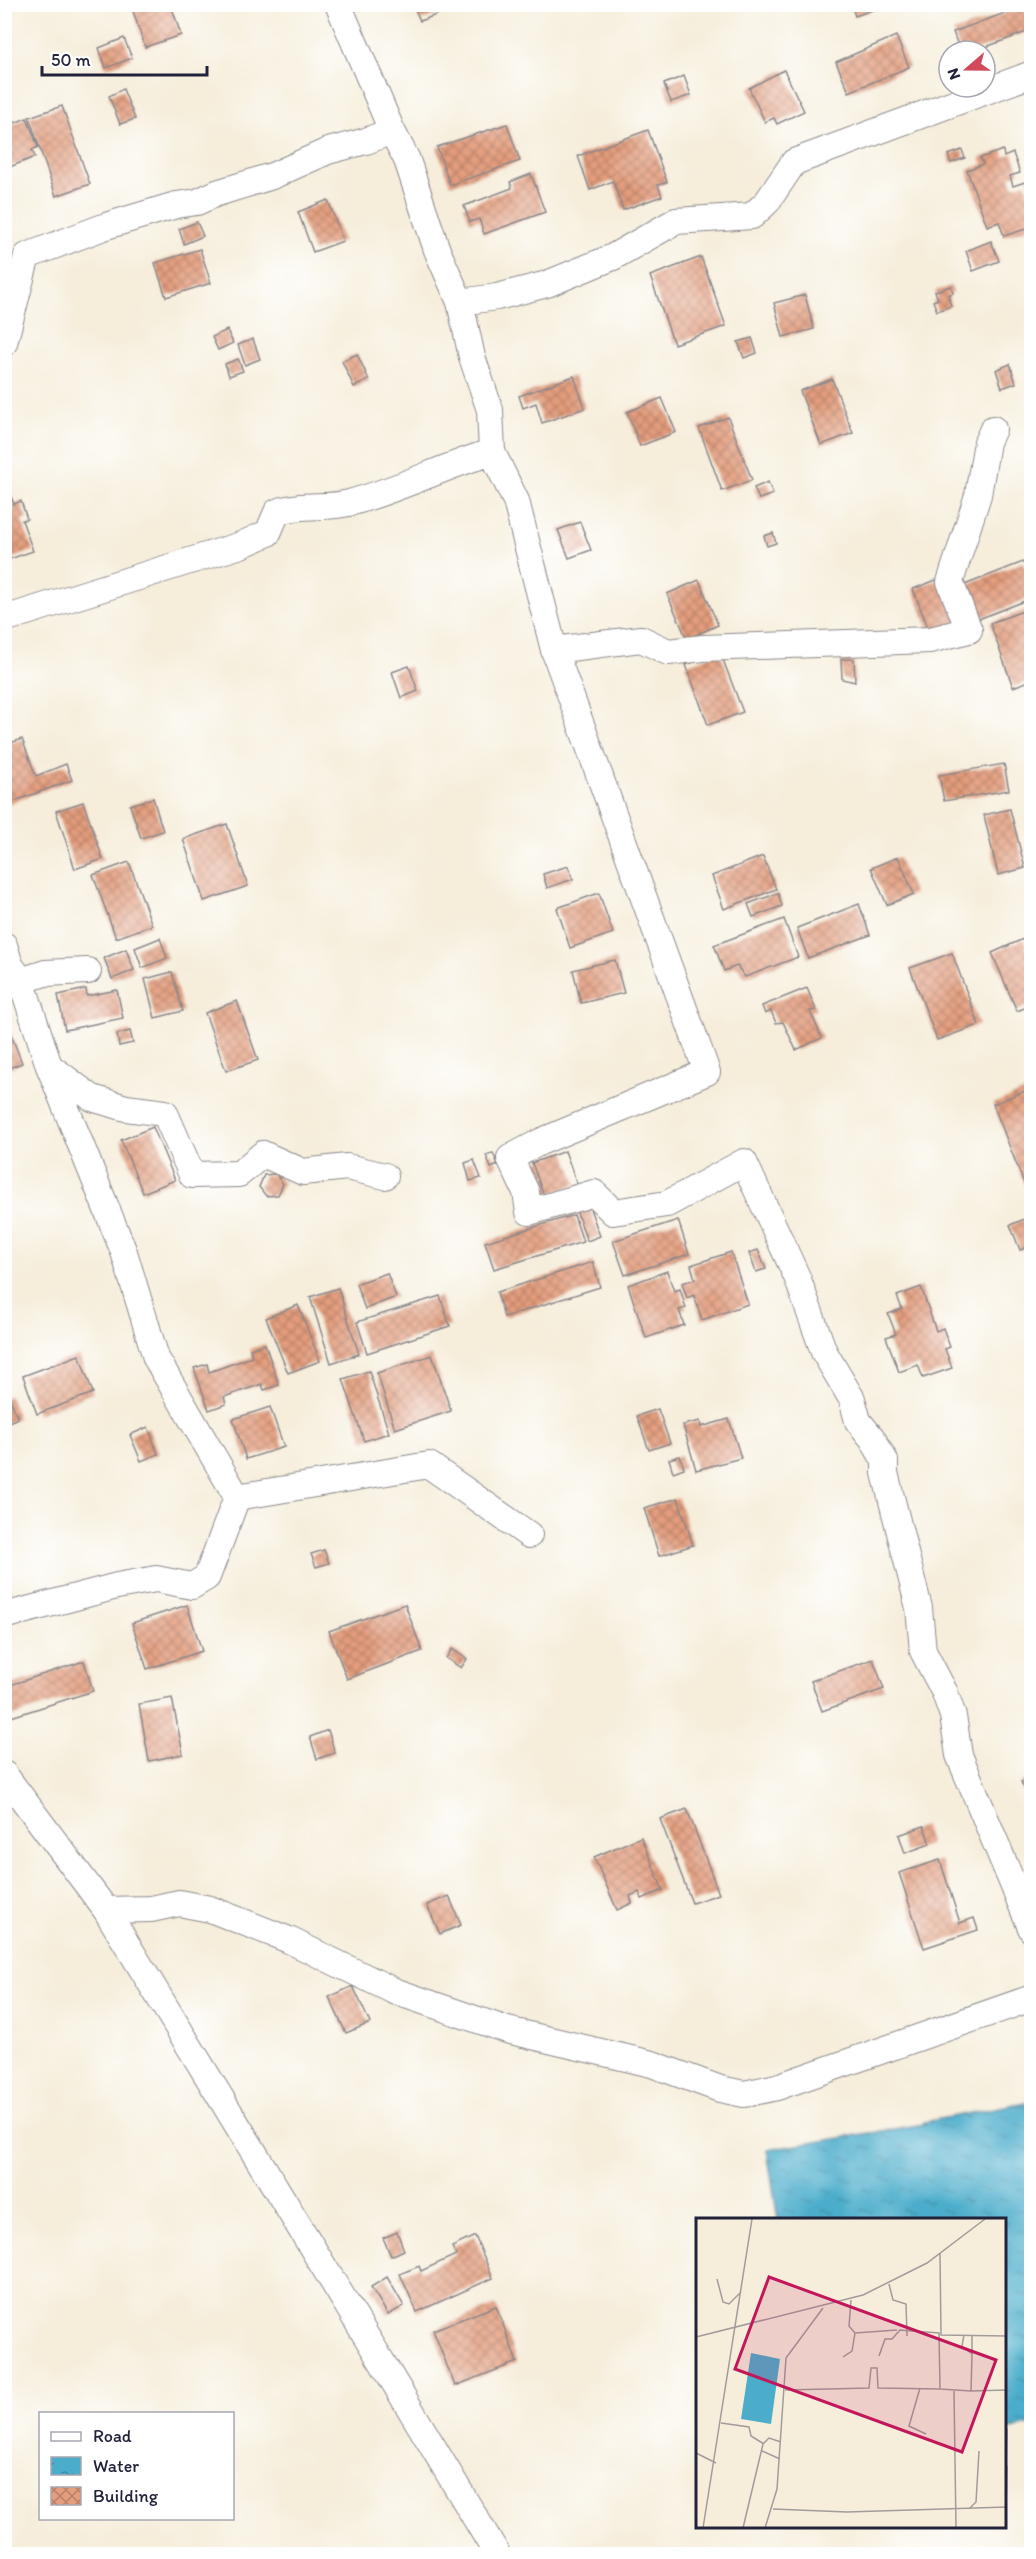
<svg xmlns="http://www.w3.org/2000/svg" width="1036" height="2559" font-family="Itim,sans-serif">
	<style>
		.water { fill: url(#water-ripples); stroke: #376883; stroke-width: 1.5 }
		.building { fill: url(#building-cross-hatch) }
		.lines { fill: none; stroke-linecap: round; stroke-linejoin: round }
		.street-casing { stroke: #8c888b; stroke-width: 28 }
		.street { stroke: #fff; stroke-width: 26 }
		.inset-road { fill: none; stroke: #a19c9b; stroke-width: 1.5 }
		.view { fill: #c2185b; fill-opacity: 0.15; stroke: #c2185b; stroke-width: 3 }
		.inset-edge { fill: none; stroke: #22223b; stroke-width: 3 }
	</style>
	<defs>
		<pattern id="water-ripples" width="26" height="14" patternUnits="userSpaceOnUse" patternTransform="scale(1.5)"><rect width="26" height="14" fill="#4cadcb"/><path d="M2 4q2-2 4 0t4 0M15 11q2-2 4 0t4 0" fill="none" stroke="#3f8ca6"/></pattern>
		<pattern id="building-cross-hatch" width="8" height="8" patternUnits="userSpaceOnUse" patternTransform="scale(1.5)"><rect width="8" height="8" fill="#e49d7d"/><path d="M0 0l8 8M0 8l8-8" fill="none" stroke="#b88068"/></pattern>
	</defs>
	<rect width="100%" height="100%" fill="#fff"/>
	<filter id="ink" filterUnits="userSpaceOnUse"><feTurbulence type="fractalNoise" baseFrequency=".0167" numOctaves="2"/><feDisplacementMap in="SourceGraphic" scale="12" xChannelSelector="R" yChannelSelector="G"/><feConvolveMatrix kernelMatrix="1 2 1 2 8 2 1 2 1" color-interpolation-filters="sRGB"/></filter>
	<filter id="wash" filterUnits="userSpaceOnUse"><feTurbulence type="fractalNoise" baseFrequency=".008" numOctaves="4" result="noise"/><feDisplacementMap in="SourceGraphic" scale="24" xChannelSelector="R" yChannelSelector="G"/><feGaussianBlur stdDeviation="1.35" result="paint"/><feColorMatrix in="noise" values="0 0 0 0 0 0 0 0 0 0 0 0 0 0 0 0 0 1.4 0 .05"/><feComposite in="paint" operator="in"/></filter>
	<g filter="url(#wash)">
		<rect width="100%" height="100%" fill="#f6eedb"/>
		<path class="water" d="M1031,2101V2425L1005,2430L1004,2220H778L767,2150L924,2124V2122Z"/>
		<g id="blocks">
			<g class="building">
				<path d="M413,4H446L449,10L420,21Z"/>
				<path d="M851,4H887V5L855,16Z"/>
				<path d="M1030,4L1032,30L975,51H960L953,32Z"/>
				<path d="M131,5H171L181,35L145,47Z"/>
				<path d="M896,36L909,67L849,92L836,62Z"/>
				<path d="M124,38L132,58L106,68L99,48Z"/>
				<path d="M784,70L804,111L777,124L774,118L765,122L749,88Z"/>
				<path d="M684,76L691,95L671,102L664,84Z"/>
				<path d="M123,89L135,119L120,124L109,96Z"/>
				<path d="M62,106L90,184L56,196L29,117Z"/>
				<path d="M27,118L38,147L32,150L35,157L7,168L4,161V127Z"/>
				<path d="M507,124L520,161L450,185L437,147Z"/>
				<path d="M648,130L667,182L658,185L662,196L623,210L613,181L590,190L578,156Z"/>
				<path d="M962,150L965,158L951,163L948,155Z"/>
				<path d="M1003,150L1004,157L1013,153L1020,173L1010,176L1013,186L1025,182L1032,202V227L1004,236L999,222L987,226L967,170L983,164L980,158Z"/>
				<path d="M531,174L545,212L484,234L479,219L470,222L464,206L512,188L510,182Z"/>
				<path d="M328,200L343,241L313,252L298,212Z"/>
				<path d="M197,222L203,236L184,244L179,229Z"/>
				<path d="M991,241L999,261L973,271L966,251Z"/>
				<path d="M200,249L211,283L166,297L155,263Z"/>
				<path d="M701,257L726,326L674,344L650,276Z"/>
				<path d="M951,286L953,293L948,295L951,306L937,311L933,301L938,299L935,291Z"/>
				<path d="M805,295L814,329L783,337L774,303Z"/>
				<path d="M227,330L233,343L218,350L212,337Z"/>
				<path d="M752,338L757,353L744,358L738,342Z"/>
				<path d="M253,339L260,359L245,365L238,345Z"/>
				<path d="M357,354L369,380L354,387L342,361Z"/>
				<path d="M238,359L243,371L229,376L225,364Z"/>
				<path d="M1010,364L1016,383L1002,388L996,370Z"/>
				<path d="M574,376L585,408L542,423L536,403L523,408L519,396Z"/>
				<path d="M832,379L853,433L821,445L800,391Z"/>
				<path d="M662,398L676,432L640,446L627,412Z"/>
				<path d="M728,417L752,480L722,491L699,428Z"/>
				<path d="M4,479L14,504L21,501L27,519L22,520L33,551L4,561Z"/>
				<path d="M768,482L773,494L759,499L754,488Z"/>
				<path d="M580,522L591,550L569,558L558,530Z"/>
				<path d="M773,533L776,543L767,546L764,536Z"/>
				<path d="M1023,562L1032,584V598L971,622L957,588Z"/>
				<path d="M944,577L961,623L931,635L913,589Z"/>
				<path d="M699,580L718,625L687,639L667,594Z"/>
				<path d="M1026,610L1032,625V680L1013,687L990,623Z"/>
				<path d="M720,652L743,712L708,725L686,665Z"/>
				<path d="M841,659H854L855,682L842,679Z"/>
				<path d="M409,666L418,691L401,698L392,672Z"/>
				<path d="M22,739L36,776L66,764L72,780L4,805V745Z"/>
				<path d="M1004,764L1009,790L944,801L939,775Z"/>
				<path d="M153,798L163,831L141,838L130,805Z"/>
				<path d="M83,802L103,859L75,869L56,811Z"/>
				<path d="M1010,809L1025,868L998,875L984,815Z"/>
				<path d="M227,824L248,886L204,901L183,839Z"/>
				<path d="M763,856L776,889L724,909L712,876Z"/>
				<path d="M898,857L914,894L887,905L871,868Z"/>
				<path d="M129,862L152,925L116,938L93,875Z"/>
				<path d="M568,866L573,879L547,888L543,874Z"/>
				<path d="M599,893L613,933L570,948L557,908Z"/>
				<path d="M778,893L782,906L753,917L748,904Z"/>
				<path d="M859,904L870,935L808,958L797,928Z"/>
				<path d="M784,919L798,957L745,977L737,966L724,971L714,945Z"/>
				<path d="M160,938L167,958L142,968L135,948Z"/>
				<path d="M1023,939L1032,959V1005L1017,1011L992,953Z"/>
				<path d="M126,949L134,970L112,979L104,958Z"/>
				<path d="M952,953L979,1025L937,1040L910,968Z"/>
				<path d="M615,960L624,993L581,1003L573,970Z"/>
				<path d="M172,972L183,1011L155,1018L145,979Z"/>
				<path d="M807,988L816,1010L810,1011L822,1038L796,1050L783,1022L776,1023L771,1011L765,1014L762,1006Z"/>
				<path d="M86,989L87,996L117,990L123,1018L65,1030L58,995Z"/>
				<path d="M237,1001L258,1060L226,1071L205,1013Z"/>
				<path d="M4,1016L22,1063L4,1070Z"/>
				<path d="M130,1031L133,1043L119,1046L117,1034Z"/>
				<path d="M1025,1091L1032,1107V1183L1025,1186L993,1104Z"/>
				<path d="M153,1127L175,1180L143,1193L121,1140Z"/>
				<path d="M565,1151L577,1184L544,1196L532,1163Z"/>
				<path d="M493,1153L498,1165L491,1168L486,1155Z"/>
				<path d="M474,1160L481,1178L470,1181L465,1163Z"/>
				<path d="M276,1174L283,1184L278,1195L266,1196L259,1187L264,1175Z"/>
				<path d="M588,1203L600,1236L587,1241L575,1207Z"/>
				<path d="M574,1215L583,1242L494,1269L485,1242Z"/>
				<path d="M1032,1216V1256H1031L1028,1247L1020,1250L1010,1225Z"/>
				<path d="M678,1220L689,1254L625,1275L613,1241Z"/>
				<path d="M758,1250L766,1269L756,1272L749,1253Z"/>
				<path d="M731,1252L748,1304L702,1320L694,1295L687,1298L682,1283L695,1279L691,1265Z"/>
				<path d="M593,1262L600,1287L504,1317L497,1292Z"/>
				<path d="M667,1271L674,1291L680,1289L686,1308L679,1310L684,1325L646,1338L628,1285Z"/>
				<path d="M387,1273L396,1297L365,1309L356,1284Z"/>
				<path d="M921,1287L936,1331L943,1328L950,1347L945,1349L952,1368L923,1378L918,1365L899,1372L886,1337L896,1334L888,1314L902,1309L897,1296Z"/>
				<path d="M338,1288L359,1354L331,1363L310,1297Z"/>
				<path d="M440,1296L450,1326L367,1353L357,1322Z"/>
				<path d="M298,1305L320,1361L288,1373L266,1318Z"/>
				<path d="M265,1344L279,1385L264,1390L262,1384L224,1397L226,1404L209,1410L194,1368L207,1364L209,1372L252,1357L250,1349Z"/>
				<path d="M79,1355L93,1393L37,1414L23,1376Z"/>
				<path d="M432,1355L451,1411L395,1429L377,1373Z"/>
				<path d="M369,1371L389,1433L364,1441L343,1379Z"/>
				<path d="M9,1396L18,1418L4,1424V1398Z"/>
				<path d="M270,1407L284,1447L246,1459L233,1419Z"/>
				<path d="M658,1409L670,1443L649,1450L637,1416Z"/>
				<path d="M729,1419L741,1458L696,1470L683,1425L700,1421L701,1427Z"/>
				<path d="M148,1427L158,1454L141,1461L130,1435Z"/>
				<path d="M680,1456L684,1468L673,1472L669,1459Z"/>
				<path d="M678,1498L693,1545L659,1556L644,1508Z"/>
				<path d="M324,1550L329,1563L316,1567L311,1554Z"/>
				<path d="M405,1604L422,1651L347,1679L329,1631Z"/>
				<path d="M187,1605L202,1651L147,1669L132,1623Z"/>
				<path d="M452,1649L467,1659L461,1668L446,1658Z"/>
				<path d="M873,1659L884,1689L822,1711L811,1681Z"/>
				<path d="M84,1661L93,1691L11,1717L4,1698V1687Z"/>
				<path d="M172,1698L183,1754L149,1761L139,1704Z"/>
				<path d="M328,1730L335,1753L317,1759L310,1737Z"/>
				<path d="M1032,1778V1791L1026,1793L1021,1782Z"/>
				<path d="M687,1809L719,1894L692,1903L660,1819Z"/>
				<path d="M924,1826L930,1844L905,1853L899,1835Z"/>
				<path d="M641,1837L663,1890L642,1899L639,1892L630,1896L632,1903L617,1910L594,1857Z"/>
				<path d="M940,1860L960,1923L974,1918L978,1930L924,1948L899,1873Z"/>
				<path d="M449,1896L461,1925L440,1934L427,1905Z"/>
				<path d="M353,1986L370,2023L346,2033L329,1997Z"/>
				<path d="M397,2232L404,2250L391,2256L383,2238Z"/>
				<path d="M475,2236L493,2278L417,2312L400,2274L419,2266L421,2271L456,2255L452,2247Z"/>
				<path d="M387,2277L404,2306L388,2315L371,2287Z"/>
				<path d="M496,2306L517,2362L455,2386L433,2330Z"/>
			</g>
		</g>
	</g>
	<g filter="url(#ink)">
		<use href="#blocks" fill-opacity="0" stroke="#8c888b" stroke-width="1.5"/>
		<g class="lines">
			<defs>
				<g id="street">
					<path d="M392,131L407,160L437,250L460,302L472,357L490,410L492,452"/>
					<path d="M460,302L497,297L547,284L613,257L676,221L752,216L767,202L794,162L1032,74"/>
					<path d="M4,343L27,256L106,226L176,205L197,202L217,193L272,176L328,151L366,141L392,131L338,4"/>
					<path d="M4,619L241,545L268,533L277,512C301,503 325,509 349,503C398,490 444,466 492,452L516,501L554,650L707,1072L540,1142L510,1158L526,1192L529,1212L594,1193L613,1212L667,1204L744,1162L797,1277L824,1352L852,1399L858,1421L872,1438L885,1461V1473L919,1608L923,1651L945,1693L953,1716L959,1755L1032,1930"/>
					<path d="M554,650L641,639L668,652L703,648L930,640L969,630L950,582L978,495L987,442L993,429"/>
					<path d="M4,945L10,965L21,980L49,1066L92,1098L126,1108L165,1113L192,1175L239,1174L263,1154L303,1172L347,1167L385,1176"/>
					<path d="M5,986L45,973L88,971"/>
					<path d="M237,1497L429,1465L529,1535"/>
					<path d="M4,1616L117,1586L156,1579L192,1586L207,1577L237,1497L156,1358L124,1252L49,1066"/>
					<path d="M4,1774L106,1910L382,2362L497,2554"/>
					<path d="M106,1910L151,1909L179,1903L210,1909L289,1940L394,1991L507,2030L652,2064L720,2089L744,2094L777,2087L1032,1998"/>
				</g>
			</defs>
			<use href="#street" class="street-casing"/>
			<use href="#street" class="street"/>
		</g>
	</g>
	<g transform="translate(696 2218)">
		<rect width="310" height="310" fill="#f6eedb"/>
		<path d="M55,135L84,141L75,206L45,201Z" fill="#4cadcb"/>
		<path class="inset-road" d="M244,36L245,117L311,118M21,61L27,84L33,86L45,74M193,66L197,82L210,86L211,118M155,82L153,108L159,115L201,112M268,117L266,128L276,136L275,173L311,172M276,117V138M0,119L167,77L231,45L289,1M147,139L156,133L159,115M224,170L213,208L230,216M244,171L275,173M89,172L173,170L175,150H181L182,170L244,171L243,115L204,112L196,121H189L183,138M258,173L260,310M25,205L53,209L55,218L68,226M66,233L84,241M0,235L20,245M310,249L311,211M310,289L311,248M77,291L151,294L311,289M273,291L280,284L283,233M7,310L56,1M47,310L67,226L73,220L85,224M69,310L81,271L90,140L127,90"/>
		<path class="view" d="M73,59L300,142L266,234L39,151Z"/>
		<rect width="310" height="310" class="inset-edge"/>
	</g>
	<rect width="1036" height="2559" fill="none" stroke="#fff" stroke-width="24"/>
	<rect x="39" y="2412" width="195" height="108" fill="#ffffff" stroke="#a7a7b1" stroke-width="1.5"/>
	<rect x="51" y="2432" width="30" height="9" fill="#ffffff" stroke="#a7a7b1" stroke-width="1.5"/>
	<text x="93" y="2442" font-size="18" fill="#22223b">Road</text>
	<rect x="51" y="2457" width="30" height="18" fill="url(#water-ripples)" stroke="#a7a7b1" stroke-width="1.5"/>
	<text x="93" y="2472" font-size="18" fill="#22223b">Water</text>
	<rect x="51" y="2487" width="30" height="18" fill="url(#building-cross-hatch)" stroke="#a7a7b1" stroke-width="1.5"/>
	<text x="93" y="2502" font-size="18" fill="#22223b">Building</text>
	<g transform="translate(967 69) rotate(250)"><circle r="28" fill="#ffffff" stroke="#a7a7b1" stroke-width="1.5"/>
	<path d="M0-4.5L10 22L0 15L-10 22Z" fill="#d1495b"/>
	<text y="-9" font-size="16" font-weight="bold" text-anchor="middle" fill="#22223b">N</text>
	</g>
	<path d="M42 66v9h165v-9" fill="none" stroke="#22223b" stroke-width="3"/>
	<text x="51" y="66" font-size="18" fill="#22223b" stroke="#ffffff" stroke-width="4.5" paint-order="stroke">50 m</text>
</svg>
